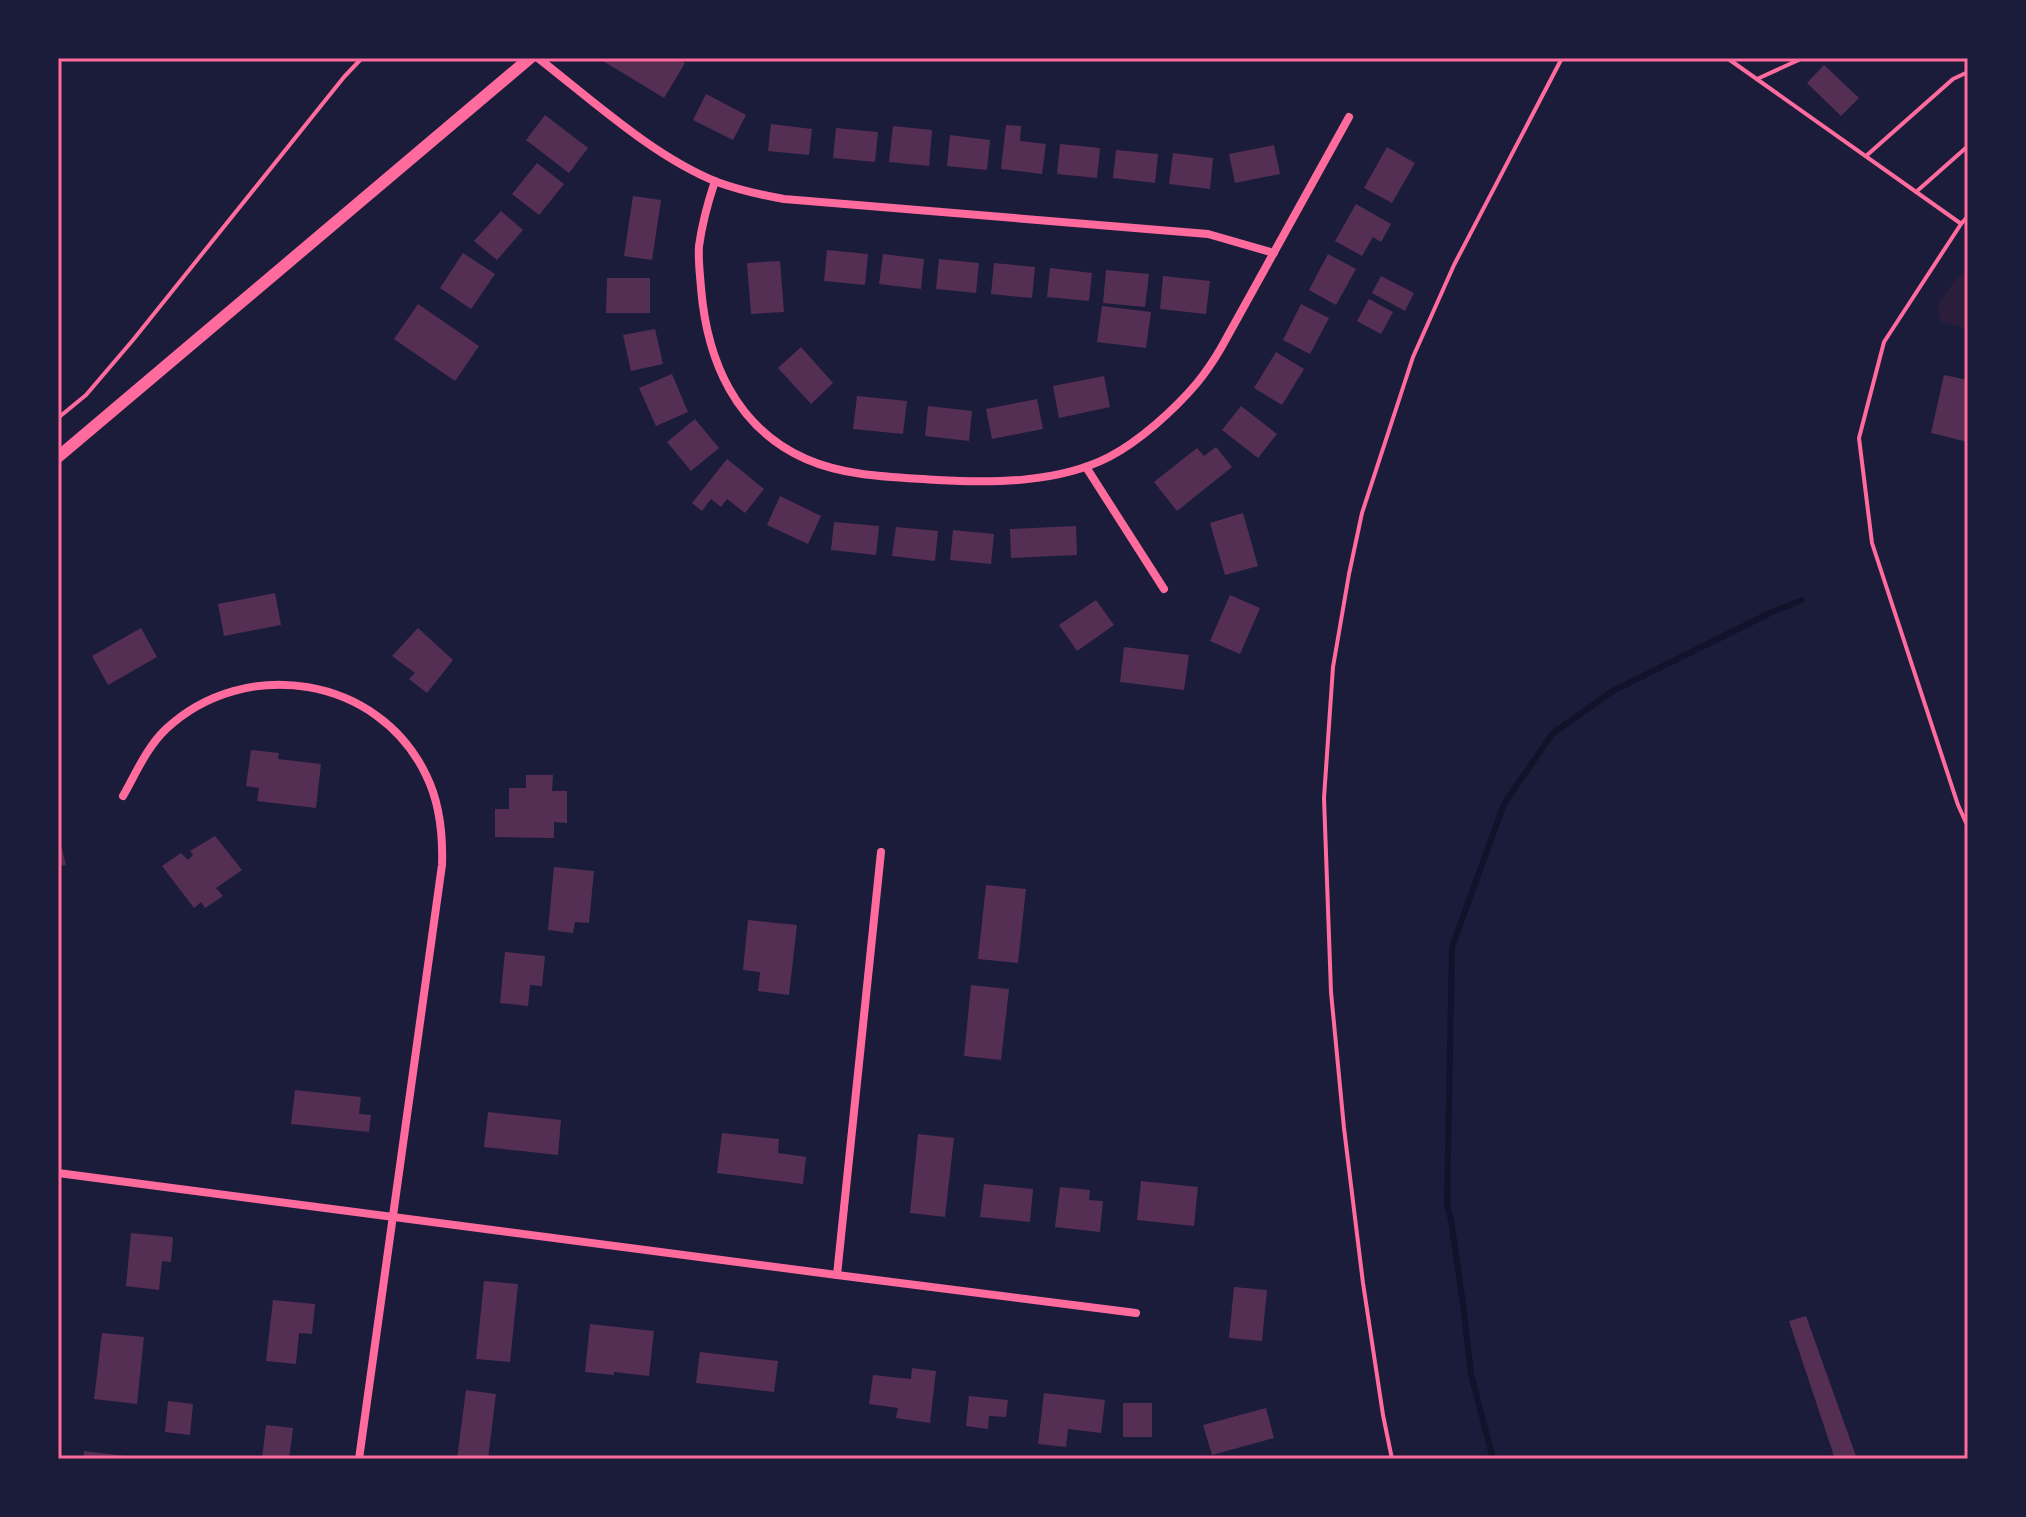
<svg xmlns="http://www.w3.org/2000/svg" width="2026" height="1517" font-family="'Fira Sans',sans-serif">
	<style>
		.green { fill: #2a1e3b }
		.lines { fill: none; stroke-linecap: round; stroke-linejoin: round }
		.stream { stroke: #12122b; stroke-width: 6 }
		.building { fill: #542f53 }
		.path { stroke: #ff6b9d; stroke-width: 4 }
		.service { stroke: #ff6b9d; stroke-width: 4 }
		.minor { stroke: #ff6b9d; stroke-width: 8 }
		.secondary { stroke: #ff6b9d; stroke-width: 12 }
		.neatline { fill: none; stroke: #ff6b9d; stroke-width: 3 }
	</style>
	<rect width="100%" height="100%" fill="#1b1b3a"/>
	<path class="green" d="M1968,268V329L1941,322L1937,306L1951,286Z"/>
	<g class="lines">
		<path class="stream" d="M1493,1459L1471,1374L1463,1304L1451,1220L1447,1205L1452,947L1504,804L1552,734L1611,692L1770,613L1802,600"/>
	</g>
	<g class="building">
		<path d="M598,58H677L685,63L664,98Z"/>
		<path d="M1824,65L1859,98L1841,116L1807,83Z"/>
		<path d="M706,94L746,115L733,140L693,120Z"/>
		<path d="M545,115L588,148L569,173L526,140Z"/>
		<path d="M771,124L812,129L809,155L768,151Z"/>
		<path d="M1006,125L1021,126L1020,141L1046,144L1042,174L1001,169Z"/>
		<path d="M893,126L932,130L929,166L889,162Z"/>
		<path d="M836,128L878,132L875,162L833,158Z"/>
		<path d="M950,135L990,140L987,170L947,166Z"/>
		<path d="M1060,144L1100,148L1097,178L1057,174Z"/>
		<path d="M1274,145L1280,174L1235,183L1229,154Z"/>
		<path d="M1387,147L1415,163L1392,203L1364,188Z"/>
		<path d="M1116,150L1158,154L1155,183L1113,178Z"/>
		<path d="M1173,153L1213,158L1210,189L1169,184Z"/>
		<path d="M537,163L564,184L539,215L512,194Z"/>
		<path d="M633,196L661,200L652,260L624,256Z"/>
		<path d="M1356,204L1391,224L1381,242L1373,237L1362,256L1335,241Z"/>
		<path d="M501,211L523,230L497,260L474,241Z"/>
		<path d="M827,250L868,254L865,285L824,281Z"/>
		<path d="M463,253L495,274L471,309L440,288Z"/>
		<path d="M883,254L924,259L921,289L879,284Z"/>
		<path d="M1328,254L1356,269L1336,305L1309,290Z"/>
		<path d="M939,259L979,263L976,293L936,289Z"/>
		<path d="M780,261L784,312L751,314L747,263Z"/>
		<path d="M994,263L1035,267L1032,298L991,294Z"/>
		<path d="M1050,268L1092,273L1089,301L1047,297Z"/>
		<path d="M1106,270L1149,274L1145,307L1103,303Z"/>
		<path d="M1163,276L1210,281L1206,314L1160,309Z"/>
		<path d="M1381,276L1414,293L1405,311L1372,293Z"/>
		<path d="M607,278H650V313H606Z"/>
		<path d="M1369,299L1393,312L1381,334L1357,321Z"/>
		<path d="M418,304L479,346L455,381L394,339Z"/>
		<path d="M1301,304L1329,318L1310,354L1283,340Z"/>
		<path d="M1102,306L1151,312L1146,348L1097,342Z"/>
		<path d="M655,329L663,364L631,371L623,335Z"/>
		<path d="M801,347L833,383L811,404L778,368Z"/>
		<path d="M1276,352L1304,369L1282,405L1254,388Z"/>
		<path d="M672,374L688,412L656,426L639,388Z"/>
		<path d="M1944,375L1968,380V442L1931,433Z"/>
		<path d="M1104,376L1110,407L1059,418L1053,386Z"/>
		<path d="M857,396L907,401L903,434L853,429Z"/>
		<path d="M1037,399L1043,429L992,439L986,409Z"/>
		<path d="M928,406L972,411L969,441L925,436Z"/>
		<path d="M1241,406L1277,434L1258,458L1222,430Z"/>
		<path d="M695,419L719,448L691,471L667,442Z"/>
		<path d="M1216,447L1232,467L1177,511L1154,482L1197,448L1204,456Z"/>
		<path d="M727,459L764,489L745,513L727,499L721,507L711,499L702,511L692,503Z"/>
		<path d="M780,496L821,516L808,544L767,525Z"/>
		<path d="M1243,513L1258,566L1225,575L1210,523Z"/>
		<path d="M834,522L879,526L876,555L831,550Z"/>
		<path d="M1076,526L1077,555L1011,558L1010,529Z"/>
		<path d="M896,527L938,531L935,561L892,556Z"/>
		<path d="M953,530L994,534L991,564L950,560Z"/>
		<path d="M275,593L281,625L224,636L218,604Z"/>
		<path d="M1230,595L1260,608L1240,654L1210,641Z"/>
		<path d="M1096,600L1114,625L1077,651L1059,625Z"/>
		<path d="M141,628L157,657L108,685L92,656Z"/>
		<path d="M418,628L453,660L427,693L409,679L415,673L392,656Z"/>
		<path d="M1124,647L1189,655L1184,690L1120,682Z"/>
		<path d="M251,750L279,753L278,759L321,764L316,808L257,801L259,788L246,786Z"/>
		<path d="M526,775H553L552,791H567V823L554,822V838L495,837V809H509V788H526Z"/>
		<path d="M58,833L66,865L58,866Z"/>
		<path d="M215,836L242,870L216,888L223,896L205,908L201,902L194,908L162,866L181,853L188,860L193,855L190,851Z"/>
		<path d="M554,867L594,871L589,923L575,922L573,933L548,930Z"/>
		<path d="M986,885L1026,889L1018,963L978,959Z"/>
		<path d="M748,920L797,925L789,995L758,991L760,972L743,970Z"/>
		<path d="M505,952L545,956L542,986L530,985L528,1006L500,1003Z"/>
		<path d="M971,985L1009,989L1001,1060L964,1056Z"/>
		<path d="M295,1090L361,1097L359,1114L371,1115L369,1132L291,1124Z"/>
		<path d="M488,1112L561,1120L558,1155L484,1147Z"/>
		<path d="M722,1133L779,1139L778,1153L806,1157L803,1184L717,1173Z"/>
		<path d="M918,1134L954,1138L945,1217L910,1213Z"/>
		<path d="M1141,1181L1198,1187L1194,1226L1137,1220Z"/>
		<path d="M984,1184L1033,1189L1030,1222L980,1217Z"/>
		<path d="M1060,1187L1090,1190L1089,1200L1103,1201L1100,1232L1055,1227Z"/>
		<path d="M131,1233L173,1237L171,1262L162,1261L159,1290L126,1286Z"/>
		<path d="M484,1281L518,1284L510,1362L476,1359Z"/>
		<path d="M1234,1287L1267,1290L1262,1341L1229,1338Z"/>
		<path d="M273,1300L315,1304L312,1334L299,1333L296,1364L266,1361Z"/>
		<path d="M1806,1316L1857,1459H1835L1789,1321Z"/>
		<path d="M590,1324L654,1331L649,1376L614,1372V1375L585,1372Z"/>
		<path d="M102,1333L144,1337L137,1404L94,1399Z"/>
		<path d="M700,1352L778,1361L774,1392L696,1383Z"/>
		<path d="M912,1368L936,1371L930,1423L896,1418L898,1408L869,1404L873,1375L911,1379Z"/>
		<path d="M466,1390L496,1394L488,1459H457Z"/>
		<path d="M1044,1393L1105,1400L1101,1433L1068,1429L1066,1447L1038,1444Z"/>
		<path d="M969,1396L1008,1400L1006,1417L989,1416L988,1429L966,1426Z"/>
		<path d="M168,1401L193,1404L190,1435L165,1432Z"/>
		<rect x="1123" y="1403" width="29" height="34"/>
		<path d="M1266,1408L1274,1438L1212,1455L1203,1425Z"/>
		<path d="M266,1425L293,1428L289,1459H262Z"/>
		<path d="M84,1451L134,1457V1459H83Z"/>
	</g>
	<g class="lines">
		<g class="path">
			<path d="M58,418L86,395L133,340L344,77L362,58"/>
			<path d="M1392,1459L1383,1415L1363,1283L1344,1128L1331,992L1324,798L1333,667L1349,574L1362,513L1413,357L1454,265L1562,58"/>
		</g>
		<g class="service">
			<path d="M1727,58L1960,223"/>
			<path d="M1757,79L1803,58"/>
			<path d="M1866,156L1953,79L1968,72"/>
			<path d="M1916,192L1968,146"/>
			<path d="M1968,216L1961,224L1884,342L1859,438L1872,543L1958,805L1968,827"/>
		</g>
		<g class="minor">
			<path d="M538,58C592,100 654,157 717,182C739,190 761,195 784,199L1208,234L1274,253"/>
			<path d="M715,181C708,202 702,224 699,246C698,260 700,274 701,288C707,361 736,428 806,459C847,477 894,477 937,480C994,483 1058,483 1109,457C1140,441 1175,409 1197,383C1206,372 1214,360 1221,348L1349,117"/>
			<path d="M1086,467L1164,589"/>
			<path d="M123,796C136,773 147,747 166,729C245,655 379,676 426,775C440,803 443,834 442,865L359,1459"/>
			<path d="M58,1173L837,1275L1136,1313"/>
			<path d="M837,1275L881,852"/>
		</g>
		<path class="secondary" d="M58,457L530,58"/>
	</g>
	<rect width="2026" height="1517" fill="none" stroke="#1b1b3a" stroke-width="120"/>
	<rect x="60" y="60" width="1906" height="1397" class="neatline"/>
</svg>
